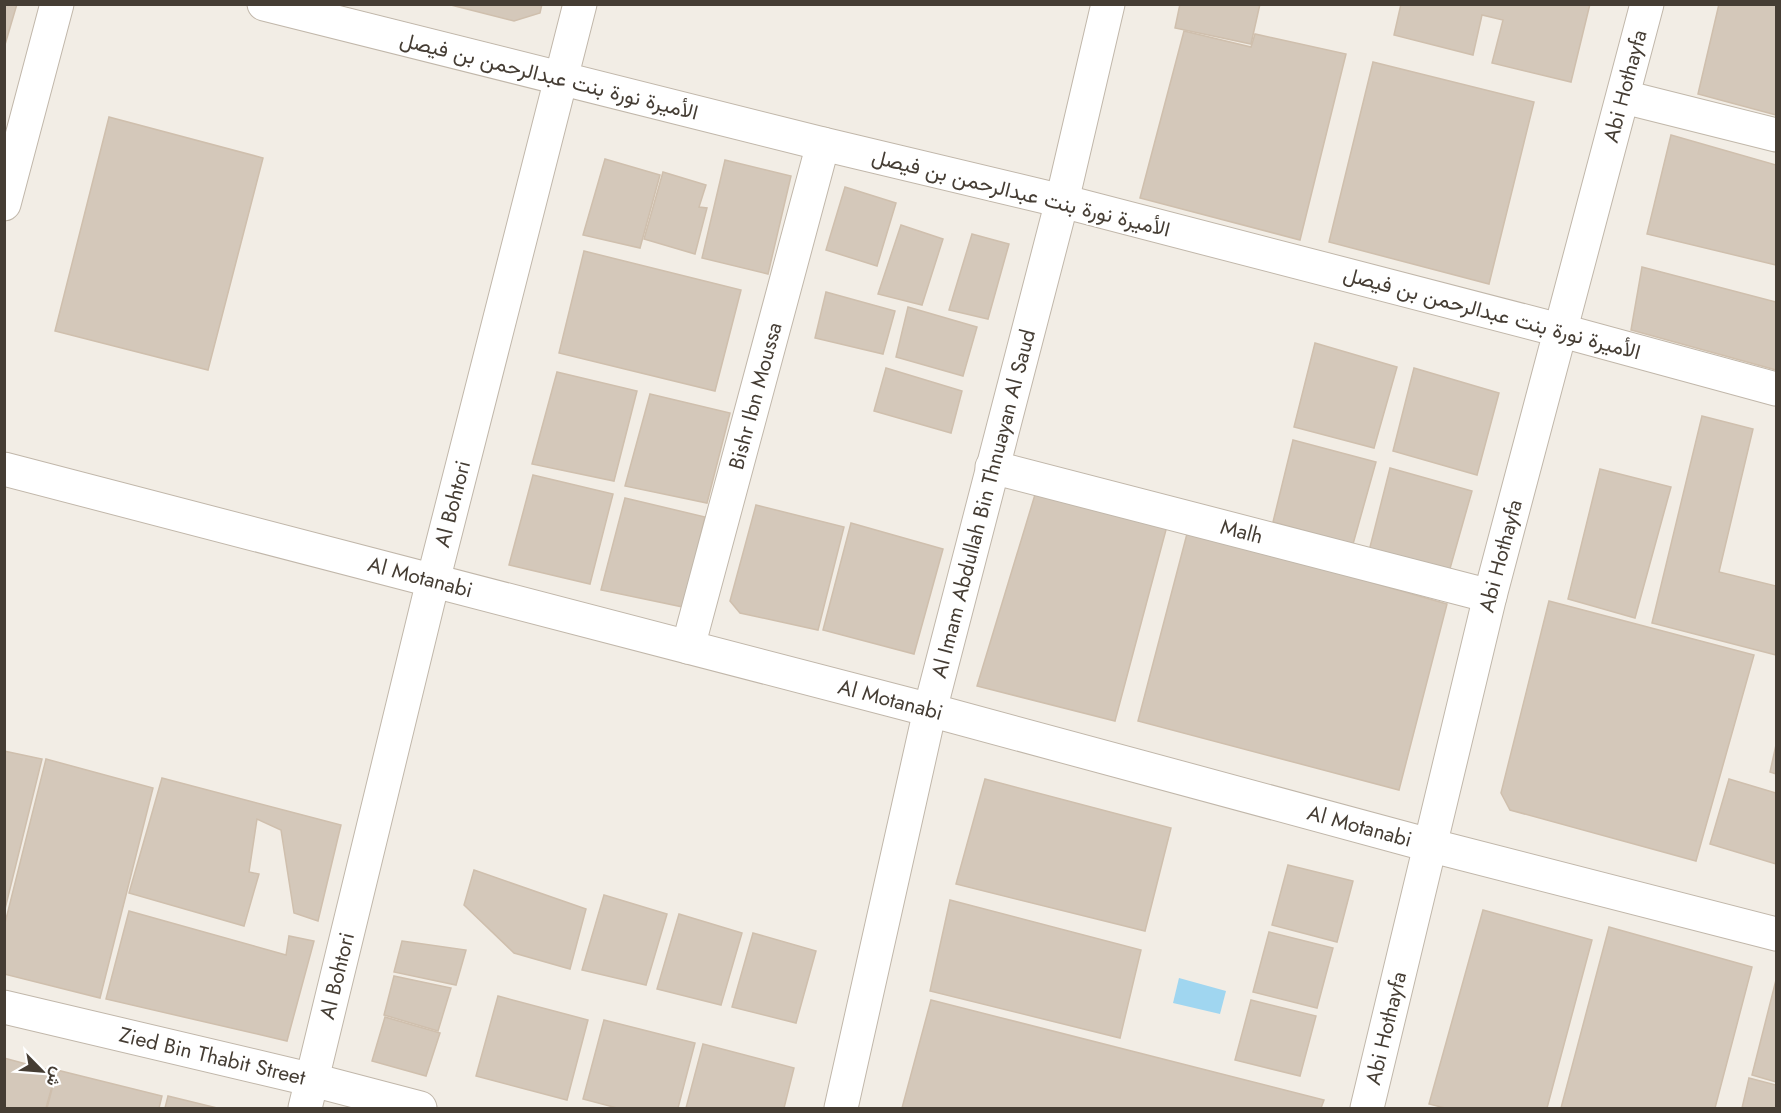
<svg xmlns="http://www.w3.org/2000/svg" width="1781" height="1113" font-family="Jost,Vazirmatn,sans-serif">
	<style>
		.water { fill: #a0d6f0 }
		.building { fill: #d4c8ba; stroke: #cfbfad; stroke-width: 1.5 }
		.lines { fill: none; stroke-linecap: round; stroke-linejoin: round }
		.minor-casing { stroke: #c1b7aa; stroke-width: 35 }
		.minor { stroke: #fff; stroke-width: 33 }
		.labels { text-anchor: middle; stroke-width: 4.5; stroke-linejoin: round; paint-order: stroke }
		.street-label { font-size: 21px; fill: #453d34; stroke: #fff }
	</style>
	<rect width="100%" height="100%" fill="#f2ede5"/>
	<path class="water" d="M1179,978L1226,991L1220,1014L1173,1003Z"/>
	<g class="building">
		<path d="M4,4H17L4,48Z"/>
		<path d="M447,4H542L540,13L514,21Z"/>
		<path d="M1180,4H1260L1251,44L1175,28Z"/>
		<path d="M1401,4H1590L1571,82L1492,63L1503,20L1482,15L1473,55L1394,35Z"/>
		<path d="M1719,4H1776V115L1698,94Z"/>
		<path d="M1184,31L1251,47L1255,34L1346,54L1300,240L1140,198Z"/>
		<path d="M1373,62L1534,102L1489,284L1329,242Z"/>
		<path d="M109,117L263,158L208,370L55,331Z"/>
		<path d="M1671,135L1776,165V265L1647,234Z"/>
		<path d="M605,159L660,175L640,248L583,235Z"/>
		<path d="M725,160L791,176L768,274L702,258Z"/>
		<path d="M663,172L706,185L699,207L707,208L695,254L644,239Z"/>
		<path d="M845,187L896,203L877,266L826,250Z"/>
		<path d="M901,225L943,239L922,305L878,294Z"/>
		<path d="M972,234L1009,244L988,319L949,310Z"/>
		<path d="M584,251L741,290L715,391L559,353Z"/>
		<path d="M1642,267L1776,302V370L1631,330Z"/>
		<path d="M826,292L895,311L883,354L815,338Z"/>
		<path d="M908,307L977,327L963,376L896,357Z"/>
		<path d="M1315,343L1397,367L1374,448L1294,427Z"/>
		<path d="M886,368L962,391L951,433L874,411Z"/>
		<path d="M1414,368L1499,393L1477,475L1393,451Z"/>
		<path d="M557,372L637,391L614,481L532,464Z"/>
		<path d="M650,394L730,413L707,503L625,486Z"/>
		<path d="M1702,416L1753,429L1719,572L1776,586V655L1652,623Z"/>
		<path d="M1293,440L1376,462L1353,544L1273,522Z"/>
		<path d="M1390,468L1472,491L1449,572L1369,551Z"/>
		<path d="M1600,469L1671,487L1635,618L1568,599Z"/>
		<path d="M533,475L613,494L590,584L509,565Z"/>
		<path d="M1037,488L1167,526L1115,721L977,686Z"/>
		<path d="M625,498L705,517L683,607L601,590Z"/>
		<path d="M756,505L844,527L818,630L740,613L730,601Z"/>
		<path d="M851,523L943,549L914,654L823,630Z"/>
		<path d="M1188,530L1447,604L1399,790L1138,721Z"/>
		<path d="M1549,601L1754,655L1696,861L1510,810L1501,793Z"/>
		<path d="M1776,745V774L1770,772Z"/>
		<path d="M4,751L42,759L4,913Z"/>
		<path d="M46,759L153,788L100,998L4,974V927Z"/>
		<path d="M162,778L341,825L318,921L294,913L281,830L257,819L249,872L259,874L244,926L129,893Z"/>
		<path d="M985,779L1171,828L1145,931L956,884Z"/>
		<path d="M1729,779L1776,793V864L1710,844Z"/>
		<path d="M1288,865L1353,881L1337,942L1272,925Z"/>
		<path d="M474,870L586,909L570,969L514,953L464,905Z"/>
		<path d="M604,895L667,914L646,985L582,970Z"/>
		<path d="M950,900L1141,950L1120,1038L930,991Z"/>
		<path d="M1483,910L1592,940L1547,1108H1445L1429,1104Z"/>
		<path d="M129,911L286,955L289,936L314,941L287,1041L106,999Z"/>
		<path d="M679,914L742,933L721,1005L657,989Z"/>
		<path d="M1609,927L1752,967L1715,1108H1561Z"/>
		<path d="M1269,932L1333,948L1317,1008L1253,992Z"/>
		<path d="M753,933L816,951L796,1023L732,1007Z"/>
		<path d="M402,941L466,950L456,985L394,972Z"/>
		<path d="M394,976L451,988L438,1031L384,1015Z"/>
		<path d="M1776,980V1082L1752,1075Z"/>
		<path d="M498,996L588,1020L567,1100L476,1076Z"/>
		<path d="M931,1000L1324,1100L1321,1108H902Z"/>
		<path d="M1251,1000L1316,1016L1300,1076L1235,1060Z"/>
		<path d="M385,1017L440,1033L426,1076L372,1061Z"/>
		<path d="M604,1020L695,1043L678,1108H617L583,1099Z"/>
		<path d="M703,1044L794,1068L784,1108H686Z"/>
		<path d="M4,1058L56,1072L46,1108H4Z"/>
		<path d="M57,1070L162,1096L159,1108H47Z"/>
		<path d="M1749,1078L1776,1085V1108H1742Z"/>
		<path d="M168,1096L217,1108H165Z"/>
	</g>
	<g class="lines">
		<defs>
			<g id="minor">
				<path d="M264,4L823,144L1062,201L1559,330L1776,389"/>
				<path d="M1624,97L1776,135"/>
				<path d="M4,204L57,4"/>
				<path id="s1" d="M992,467L1490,596"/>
				<path id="s2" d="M4,469L930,710L1429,845L1776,934"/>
				<path id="s3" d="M688,647L823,144"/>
				<path id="s4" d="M4,1007L313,1080L420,1108"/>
				<path id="s5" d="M305,1108L433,581L580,4"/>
				<path id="s6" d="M841,1108L930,710L1062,201L1108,4"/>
				<path id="s7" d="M1367,1108L1490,596L1647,4"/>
			</g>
		</defs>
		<use href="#minor" class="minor-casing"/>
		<use href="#minor" class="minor"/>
	</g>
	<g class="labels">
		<g class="street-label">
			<text transform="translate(549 76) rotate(14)" y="7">الأميرة نورة بنت عبدالرحمن بن فيصل</text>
			<text dy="7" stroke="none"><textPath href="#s7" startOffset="1054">Abi Hothayfa</textPath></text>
			<text transform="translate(1021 193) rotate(14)" y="7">الأميرة نورة بنت عبدالرحمن بن فيصل</text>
			<text transform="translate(1492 313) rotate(15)" y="7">الأميرة نورة بنت عبدالرحمن بن فيصل</text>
			<text dy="7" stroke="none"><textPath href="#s3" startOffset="260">Bishr Ibn Moussa</textPath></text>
			<text dy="7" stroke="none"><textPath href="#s5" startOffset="622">Al Bohtori</textPath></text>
			<text dy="7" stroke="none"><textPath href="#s6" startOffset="621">Al Imam Abdullah Bin Thnuayan Al Saud</textPath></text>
			<text dy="7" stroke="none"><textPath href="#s1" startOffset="258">Malh</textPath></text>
			<text dy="7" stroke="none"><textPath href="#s7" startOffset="568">Abi Hothayfa</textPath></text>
			<text dy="7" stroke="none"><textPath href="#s2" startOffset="430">Al Motanabi</textPath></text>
			<text dy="7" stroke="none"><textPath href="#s2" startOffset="916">Al Motanabi</textPath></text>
			<text dy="7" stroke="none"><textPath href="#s2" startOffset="1402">Al Motanabi</textPath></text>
			<text dy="7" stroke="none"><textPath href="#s5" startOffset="136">Al Bohtori</textPath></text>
			<text dy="7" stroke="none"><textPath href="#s7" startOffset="82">Abi Hothayfa</textPath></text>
			<text dy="7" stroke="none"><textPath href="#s4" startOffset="214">Zied Bin Thabit Street</textPath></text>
		</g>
	</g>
	<rect width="1781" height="1113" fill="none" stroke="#453d34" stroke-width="12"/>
	<g transform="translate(42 1071) rotate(115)" stroke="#ffffff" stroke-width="4.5" paint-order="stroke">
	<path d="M0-4.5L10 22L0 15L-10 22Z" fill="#453d34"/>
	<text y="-9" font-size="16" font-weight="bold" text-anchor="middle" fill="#453d34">ش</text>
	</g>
</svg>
